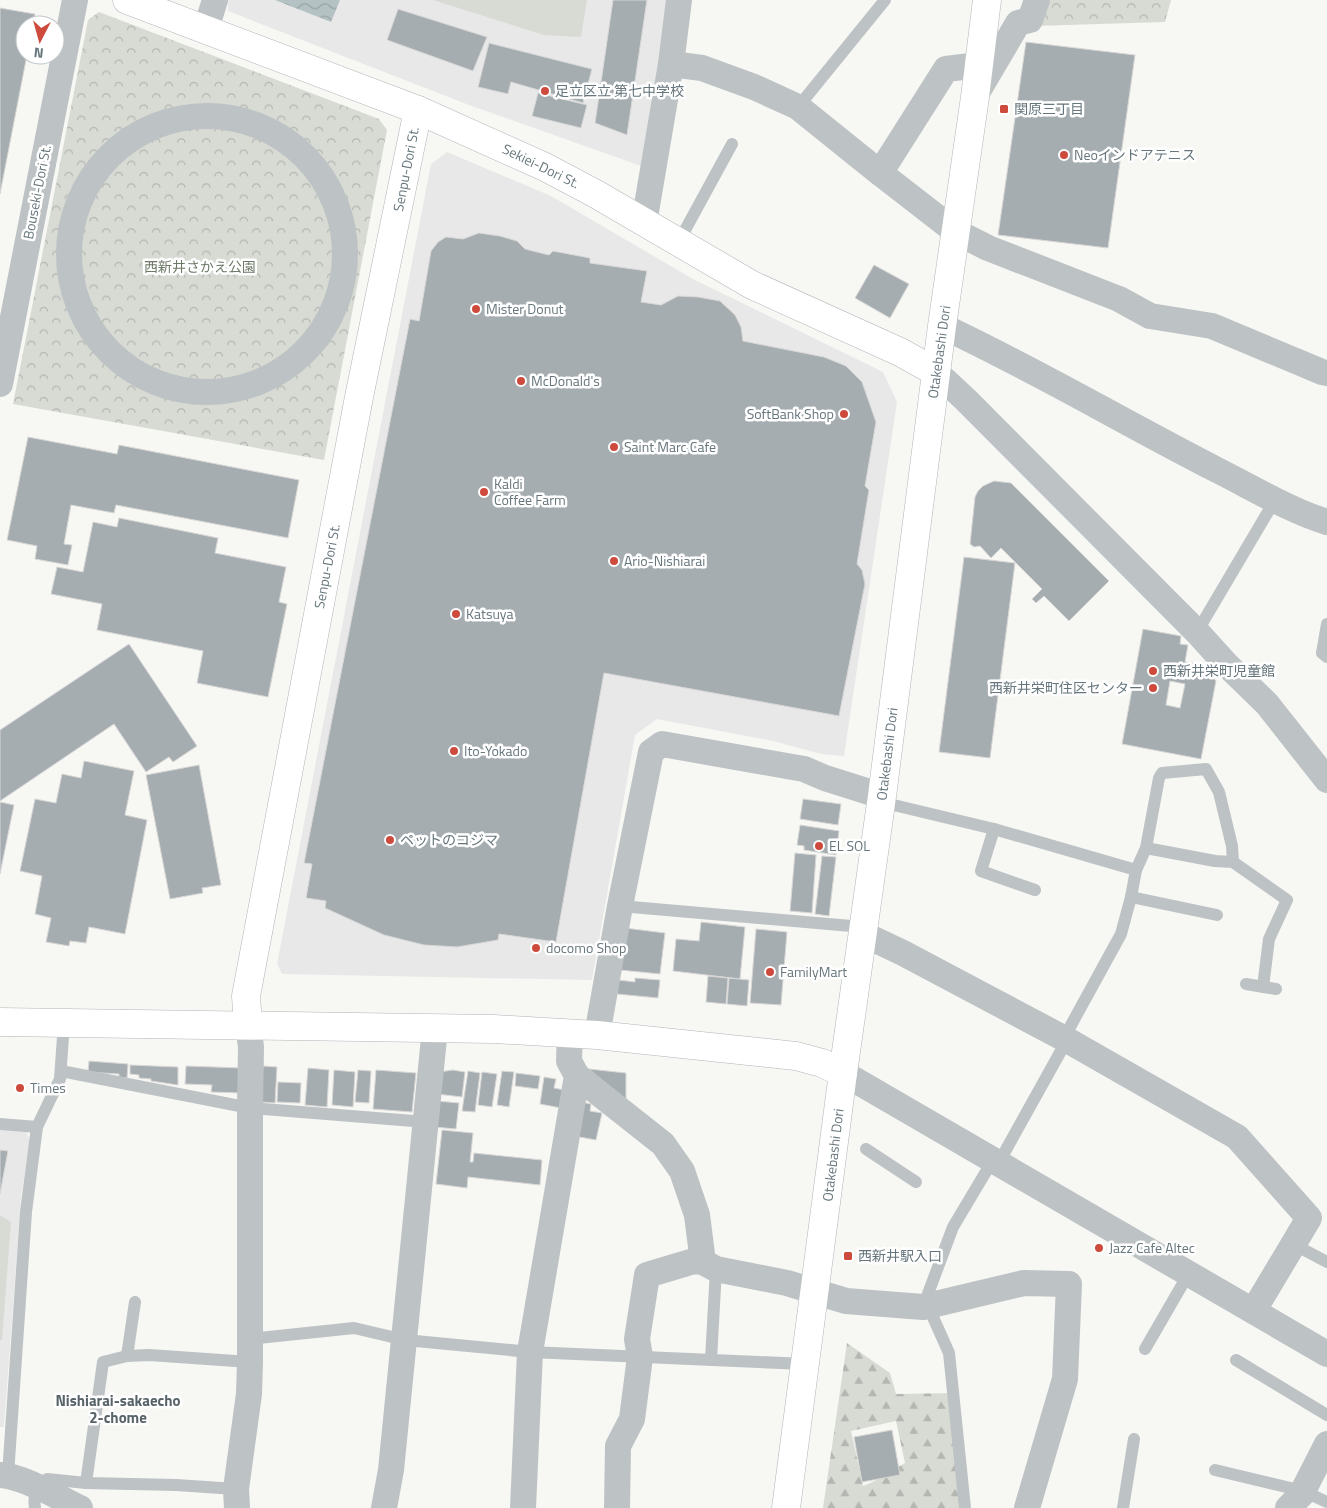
<svg xmlns="http://www.w3.org/2000/svg" width="1327" height="1508" font-family="'Titillium Web','Noto Sans JP',sans-serif">
	<style>
		.built { fill: #e8e8e8 }
		.forest { fill: url(#forest-firs); fill-rule: evenodd }
		.park { fill: url(#park-crowns) }
		.pitch { fill: #d8dbd4 }
		.water { fill: url(#water-waves) }
		.building { fill: #a5adb1; stroke: #d9d8d7; fill-rule: evenodd }
		.lines { fill: none; stroke-linecap: round; stroke-linejoin: round }
		.secondary-casing { stroke: #afb6b9; stroke-width: 29 }
		.lane { stroke: #bdc2c4; stroke-width: 12 }
		.street { stroke: #bdc2c4; stroke-width: 26 }
		.secondary { stroke: #fff; stroke-width: 28 }
		.poi-dot { fill: #ce4a3d; stroke: #fff; stroke-width: 2 }
		.labels { text-anchor: middle; stroke-width: 5; stroke-linejoin: round; paint-order: stroke }
		.poi-label { font-size: 14px; fill: #66767c; stroke: #fff; text-anchor: start }
		.street-label { font-size: 14px; fill: #66767c; stroke: #fff }
		.park-label { font-size: 14px; fill: #6e7a68; stroke: #fff }
		.neighbourhood-label { font-size: 15px; font-weight: bold; fill: #576368; stroke: #fff }
	</style>
	<defs>
		<pattern id="forest-firs" width="22" height="20" patternUnits="userSpaceOnUse" patternTransform="scale(1.25)"><rect width="22" height="20" fill="#d8dbd4"/><path d="M5 1l3.5 6h-7zM16 11l3.5 6h-7z" fill="#b3b6b1"/></pattern>
		<pattern id="park-crowns" width="20" height="18" patternUnits="userSpaceOnUse" patternTransform="scale(1.25)"><rect width="20" height="18" fill="#d8dbd4"/><path d="M2 6a3 3 0 1 1 6 0M12 15a3 3 0 1 1 6 0" fill="none" stroke="#b3b6b1"/></pattern>
		<pattern id="water-waves" width="16" height="10" patternUnits="userSpaceOnUse" patternTransform="scale(1.25)"><rect width="16" height="10" fill="#b5c2c4"/><path d="M0 5q4-4 8 0t8 0" fill="none" stroke="#97a2a4"/></pattern>
	</defs>
	<rect width="100%" height="100%" fill="#f7f7f4"/>
	<g class="built">
		<path d="M228,0H672L641,166L469,105L228,11Z"/>
		<path d="M447,152L551,196L693,279L883,372L897,402L844,756L821,754L773,741L657,719L635,735L592,980L282,974L277,964L431,164Z"/>
		<path d="M0,1129L26,1132L30,1140L21,1198L4,1427H0Z"/>
	</g>
	<path class="forest" d="M847,1343L890,1373L896,1394L955,1393L964,1508H823ZM896,1421L905,1463L873,1482L863,1486L851,1431Z"/>
	<g class="park">
		<path d="M1044,0H1171L1165,22L1034,26Z"/>
		<path d="M99,12L379,119L387,130L324,460L13,404L88,20Z"/>
	</g>
	<g class="pitch">
		<path d="M433,0H587L581,37L544,35Z"/>
		<path d="M0,1215L11,1222L2,1340H0Z"/>
	</g>
	<path class="water" d="M275,0H340L331,22Z"/>
	<g class="building">
		<path d="M613,0H647L627,135L595,123Z"/>
		<path d="M0,8L35,14L33,25H25V55H27L0,194Z"/>
		<path d="M398,9L487,37L473,71L387,40Z"/>
		<path d="M1026,42L1135,55L1108,248L998,235Z"/>
		<path d="M489,43L592,69L583,103L511,82L508,94L478,87Z"/>
		<path d="M538,93L587,105L581,128L532,116Z"/>
		<path d="M479,233L500,236L517,241L525,249L549,255L553,251L590,258V263L647,271L641,302L661,305L678,296L698,297L720,301L735,315L741,327L743,341L824,357L846,366L862,382L876,422L865,486L869,490L857,564L862,570L865,584L839,716L604,673L556,942L499,934L498,940L457,947L424,945L384,935L325,908L326,901L306,898L312,864L304,863L410,319L419,321L431,251L438,242L446,237L463,239Z"/>
		<path d="M874,265L909,284L890,318L855,298Z"/>
		<path d="M28,437L117,454L119,445L299,480L288,538L116,505L114,513L71,505L64,544L72,545L68,565L35,559L37,546L7,540Z"/>
		<path d="M994,481L1011,483L1109,581L1069,621L1044,596L1036,603L1032,599L1042,589L1001,548L991,558L980,546L974,547L970,544L975,497L978,491L983,486Z"/>
		<path d="M119,518L218,538L215,553L286,567L279,602L287,604L268,697L197,683L203,651L97,630L102,604L51,594L57,567L83,572L93,522L117,527Z"/>
		<path d="M964,557L1015,563L990,758L939,752Z"/>
		<path d="M1143,629L1181,636L1180,644L1188,645L1185,662L1202,664L1216,681L1201,759L1122,744ZM1170,681L1185,684L1180,708L1166,705Z"/>
		<path d="M129,644L197,746L173,762L169,757L146,772L114,724L0,801V730Z"/>
		<path d="M84,761L134,771L125,815L147,820L125,934L89,927L86,943L70,941L69,946L46,942L51,918L35,914L42,876L20,871L35,799L56,803L62,774L81,778Z"/>
		<path d="M199,765L221,885L202,888L203,893L170,899L146,775Z"/>
		<path d="M803,799L841,804L838,825L800,819Z"/>
		<path d="M0,802L14,805L0,874Z"/>
		<path d="M800,825L839,831L836,855L804,850V846L797,845Z"/>
		<path d="M795,853L816,855L812,913L790,911Z"/>
		<path d="M822,856L836,857L829,916L815,914Z"/>
		<path d="M701,922L745,927L740,979L673,971L676,939L699,941Z"/>
		<path d="M625,928L665,933L660,974L620,970Z"/>
		<path d="M756,929L787,932L781,1005L750,1003Z"/>
		<path d="M708,976L728,978L726,1004L706,1002Z"/>
		<path d="M635,978L660,980L658,998L617,994L619,980L635,982Z"/>
		<path d="M729,978L749,980L747,1006L727,1004Z"/>
		<path d="M89,1061L128,1064L127,1078L119,1077V1074L88,1072Z"/>
		<path d="M130,1065L178,1067V1085L151,1081V1079L139,1078V1075L130,1074Z"/>
		<path d="M186,1066L242,1068L241,1093L211,1092L212,1085L185,1084Z"/>
		<path d="M263,1066L277,1067L275,1103L261,1102Z"/>
		<path d="M308,1068L329,1070L327,1107L305,1105Z"/>
		<path d="M589,1069L626,1073V1101Z"/>
		<path d="M334,1070L355,1072L353,1107L332,1105Z"/>
		<path d="M358,1070L371,1071L369,1103L355,1102Z"/>
		<path d="M376,1070L416,1073L412,1112L373,1109Z"/>
		<path d="M453,1070L465,1072L462,1097L437,1094L439,1072Z"/>
		<path d="M468,1071L480,1073L475,1112L462,1111Z"/>
		<path d="M502,1071L514,1072L509,1107L497,1105Z"/>
		<path d="M482,1072L497,1074L492,1107L478,1105Z"/>
		<path d="M516,1073L540,1076L538,1089L515,1086Z"/>
		<path d="M544,1077L556,1079L554,1088L564,1090L561,1108L540,1104Z"/>
		<path d="M278,1082L301,1083L300,1103L277,1102Z"/>
		<path d="M437,1101L459,1103L456,1129L434,1127Z"/>
		<path d="M581,1102L591,1104L590,1111L602,1113L596,1140L574,1136Z"/>
		<path d="M442,1130L473,1133L470,1162H473L474,1153L542,1160L540,1185L468,1177L467,1188L436,1184Z"/>
		<path d="M0,1150L8,1151L0,1194Z"/>
		<path d="M892,1430L900,1475L862,1482L854,1437Z"/>
	</g>
	<g class="lines">
		<defs>
			<g id="secondary">
				<path d="M127,0L418,110L545,167L596,194L752,285L900,352L936,372"/>
				<path d="M0,1022L494,1029L597,1035L796,1056L822,1063L843,1073"/>
				<path d="M248,1025L246,996L359,397L418,110"/>
				<path d="M786,1508L843,1073L882,796L942,326L975,97L987,0"/>
			</g>
		</defs>
		<use href="#secondary" class="secondary-casing"/>
		<g class="lane">
			<path d="M798,107L885,0"/>
			<path d="M678,243L732,144"/>
			<path d="M1327,624L1322,653L1327,657"/>
			<path d="M1197,632L1275,500"/>
			<path d="M881,802L994,829L1136,870"/>
			<path d="M994,829L981,871L1035,890"/>
			<path d="M1146,848L1215,861L1233,862L1287,900L1269,939L1263,987"/>
			<path d="M1131,897L1217,915"/>
			<path d="M620,906L863,927"/>
			<path d="M1246,984L1276,989"/>
			<path d="M61,1071L250,1108L426,1122"/>
			<path d="M0,1124L37,1127"/>
			<path d="M866,1149L916,1182"/>
			<path d="M1293,1244L1327,1262"/>
			<path d="M928,1306L949,1353L965,1508"/>
			<path d="M923,1307L953,1227L987,1170L998,1164L1067,1040L1070,1027L1121,934L1131,897L1136,870L1146,848L1159,778L1162,773L1206,769L1219,792L1232,846L1233,862"/>
			<path d="M249,1339L354,1328L405,1340L530,1352L805,1364"/>
			<path d="M1145,1349L1189,1273"/>
			<path d="M127,1356L135,1302"/>
			<path d="M711,1360L716,1269"/>
			<path d="M1236,1360L1327,1415"/>
			<path d="M1215,1470L1303,1491L1327,1502"/>
			<path d="M8,1475L26,1212L37,1127L60,1079L64,1023"/>
			<path d="M86,1483L103,1362L127,1356L149,1355L250,1362"/>
			<path d="M35,1508C33,1494 36,1489 47,1479L86,1483L176,1485L236,1489"/>
			<path d="M1123,1508L1134,1439"/>
		</g>
		<g class="street">
			<path d="M206,29L215,0"/>
			<path d="M671,64L702,68L754,87L798,107L880,173L946,69L979,65"/>
			<path d="M978,91L1018,23L1030,20L1037,0"/>
			<circle cx="207" cy="254" r="138"/>
			<path d="M880,173L956,232L988,248L1119,299L1150,316L1212,326L1322,372L1327,373"/>
			<path d="M644,223L671,64L679,0"/>
			<path d="M942,326C1036,370 1125,423 1217,470C1253,488 1289,510 1327,522"/>
			<path d="M936,372L966,400L1197,632L1226,664L1267,704L1327,780"/>
			<path d="M0,384L75,0"/>
			<path d="M863,934L903,953L1067,1040L1237,1137L1309,1218L1254,1310"/>
			<path d="M597,1035L620,906L651,752L662,744L804,769L825,778L882,796"/>
			<path d="M843,1073L1327,1354"/>
			<path d="M577,1076L663,1144L682,1171L697,1215L703,1262"/>
			<path d="M0,1475C23,1476 59,1498 80,1508"/>
			<path d="M237,1508L236,1489L249,1394L250,1362V1108L251,1047L248,1025"/>
			<path d="M384,1508L391,1470L435,1028"/>
			<path d="M523,1508L530,1352L577,1076L569,1061L570,1033"/>
			<path d="M617,1508L618,1446L632,1419L640,1357L637,1339L647,1275L694,1261L703,1262L716,1269L787,1283L846,1301L923,1307L1024,1283L1069,1284L1065,1379L1027,1508"/>
			<path d="M1288,1508L1301,1495L1327,1444"/>
		</g>
		<use href="#secondary" class="secondary"/>
	</g>
	<g class="poi-dot">
		<circle cx="545" cy="91" r="5"/>
		<rect x="999" y="104" width="10" height="10" rx="2.5"/>
		<circle cx="1064" cy="155" r="5"/>
		<circle cx="476" cy="309" r="5"/>
		<circle cx="521" cy="381" r="5"/>
		<circle cx="844" cy="414" r="5"/>
		<circle cx="614" cy="447" r="5"/>
		<circle cx="484" cy="492" r="5"/>
		<circle cx="614" cy="561" r="5"/>
		<circle cx="456" cy="614" r="5"/>
		<circle cx="1153" cy="671" r="5"/>
		<circle cx="1153" cy="688" r="5"/>
		<circle cx="454" cy="751" r="5"/>
		<circle cx="390" cy="840" r="5"/>
		<circle cx="819" cy="846" r="5"/>
		<circle cx="536" cy="948" r="5"/>
		<circle cx="770" cy="972" r="5"/>
		<circle cx="20" cy="1088" r="5"/>
		<circle cx="1099" cy="1248" r="5"/>
		<rect x="843" y="1251" width="10" height="10" rx="2.5"/>
	</g>
	<g class="labels">
		<g class="poi-label">
			<text x="555" y="96">足立区立 第七中学校</text>
			<text x="1014" y="114">関原三丁目</text>
			<text x="1074" y="160">Neoインドアテニス</text>
			<text x="486" y="314">Mister Donut</text>
			<text x="531" y="386">McDonald's</text>
			<text x="834" y="419" text-anchor="end">SoftBank Shop</text>
			<text x="624" y="452">Saint Marc Cafe</text>
			<text x="494" y="489">Kaldi<tspan x="494" dy="16">Coffee Farm</tspan></text>
			<text x="624" y="566">Ario-Nishiarai</text>
			<text x="466" y="619">Katsuya</text>
			<text x="1163" y="676">西新井栄町児童館</text>
			<text x="1143" y="693" text-anchor="end">西新井栄町住区センター</text>
			<text x="464" y="756">Ito-Yokado</text>
			<text x="400" y="845">ペットのコジマ</text>
			<text x="829" y="851">EL SOL</text>
			<text x="546" y="953">docomo Shop</text>
			<text x="780" y="977">FamilyMart</text>
			<text x="30" y="1093">Times</text>
			<text x="1109" y="1253">Jazz Cafe Altec</text>
			<text x="858" y="1261">西新井駅入口</text>
		</g>
		<g class="street-label">
			<text transform="translate(541 166) rotate(26)" y="5">Sekiei-Dori St.</text>
			<text transform="translate(406 169) rotate(-79)" y="5">Senpu-Dori St.</text>
			<text transform="translate(37 192) rotate(-79)" y="5">Bouseki-Dori St.</text>
			<text transform="translate(939 352) rotate(-82)" y="5">Otakebashi Dori</text>
			<text transform="translate(327 566) rotate(-79)" y="5">Senpu-Dori St.</text>
			<text transform="translate(887 754) rotate(-83)" y="5">Otakebashi Dori</text>
			<text transform="translate(833 1155) rotate(-83)" y="5">Otakebashi Dori</text>
		</g>
		<g class="park-label">
			<text x="200" y="272">西新井さかえ公園</text>
		</g>
		<g class="neighbourhood-label">
			<text x="118" y="1406">Nishiarai-sakaecho<tspan x="118" dy="17">2-chome</tspan></text>
		</g>
	</g>
	<g transform="translate(40 40) rotate(186)"><circle r="24" fill="#ffffff" stroke="#c2c8cb"/>
	<path d="M0-4L9 19L0 12L-9 19Z" fill="#ce4a3d"/>
	<text y="-8" font-size="14" font-weight="bold" text-anchor="middle" fill="#66767c">N</text>
	</g>
</svg>
